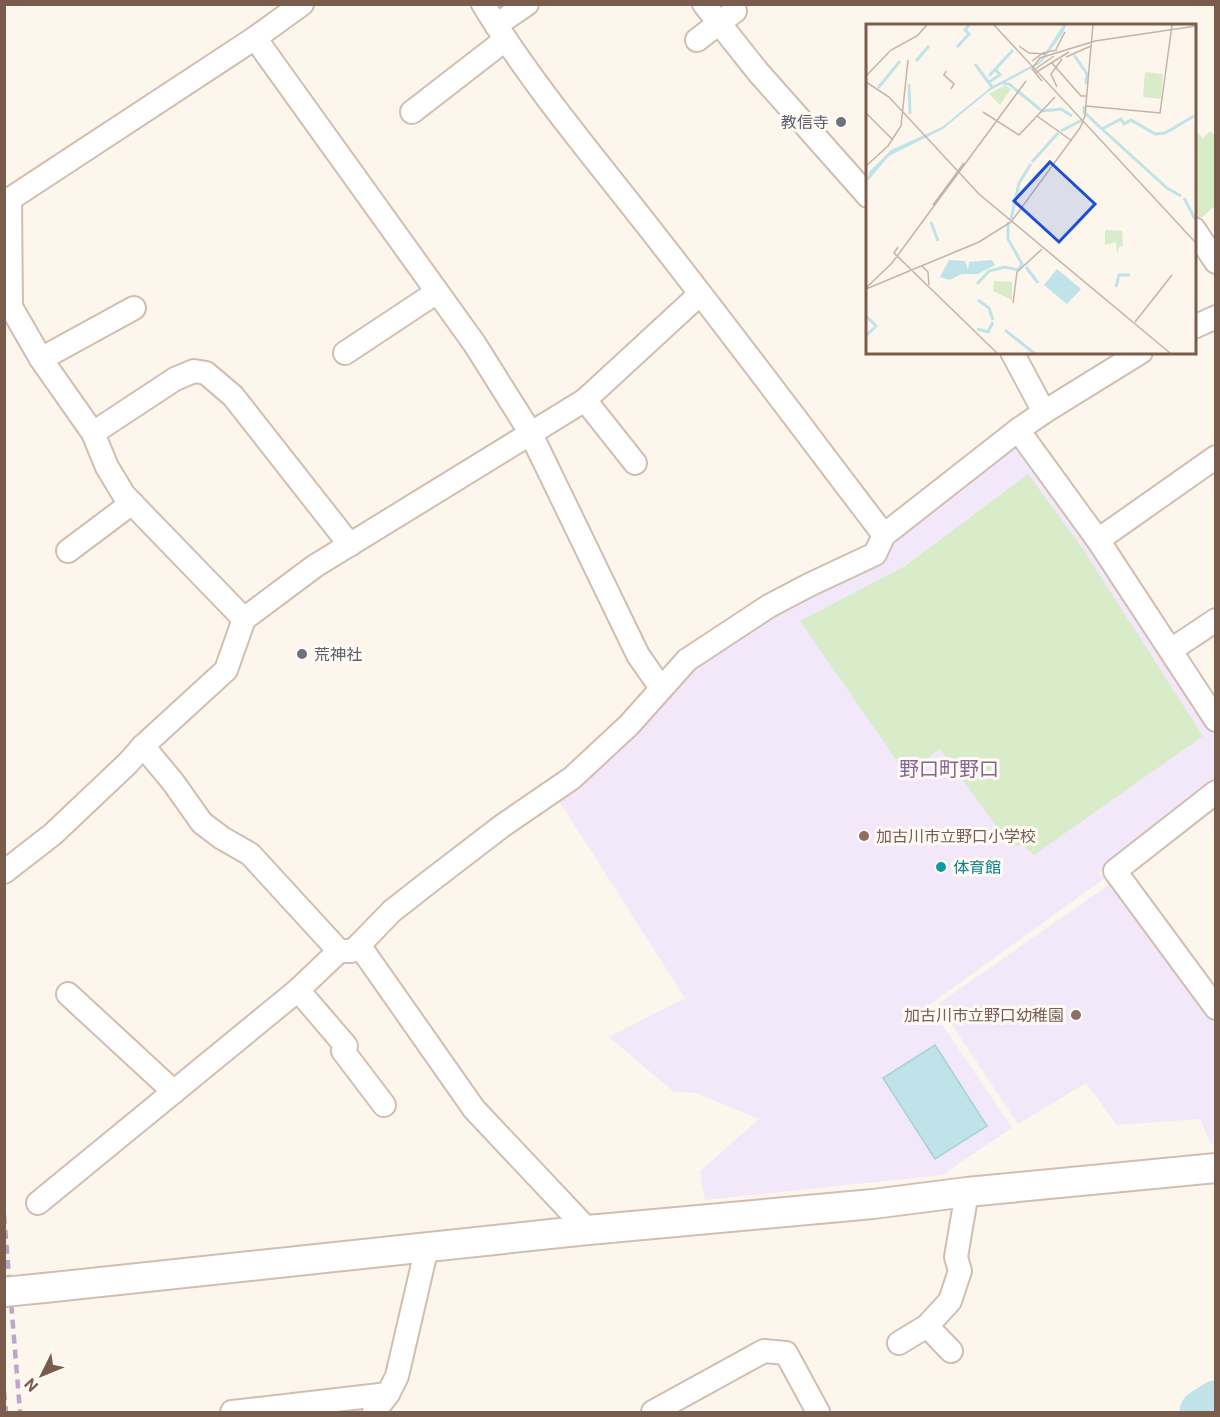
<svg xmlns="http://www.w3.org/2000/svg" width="1220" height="1417" font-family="Roboto,'Noto Sans JP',sans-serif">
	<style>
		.education { fill: #f3e8fa }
		.green { fill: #d8ecc9 }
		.water { fill: #bfe3e8; stroke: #a5d3da; stroke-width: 1.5 }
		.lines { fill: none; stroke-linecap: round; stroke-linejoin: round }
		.river { stroke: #bfe3e8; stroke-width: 45 }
		.minor-casing { stroke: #d1beb0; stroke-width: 26 }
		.tertiary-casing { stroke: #d1beb0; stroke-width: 32 }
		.minor { stroke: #fff; stroke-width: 22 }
		.tertiary { stroke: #fff; stroke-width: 28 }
		.rail { stroke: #b9a8c9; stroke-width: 4.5; stroke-dasharray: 9 6; stroke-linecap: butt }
		.tertiary-bridge-casing { stroke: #d1beb0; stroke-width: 32; stroke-linecap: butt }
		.tertiary-bridge { stroke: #fff; stroke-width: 28 }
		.worship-dot { fill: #6b7280; stroke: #fffaf3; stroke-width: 2 }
		.education-dot { fill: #8d6e63; stroke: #fffaf3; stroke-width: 2 }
		.culture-dot { fill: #0f9aa8; stroke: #fffaf3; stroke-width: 2 }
		.labels { text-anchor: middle; stroke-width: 6; stroke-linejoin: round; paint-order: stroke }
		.worship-label { font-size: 16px; fill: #5b616d; stroke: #fffaf3; text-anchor: end }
		.education-label { font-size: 16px; fill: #785e54; stroke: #fffaf3; text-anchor: start }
		.culture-label { font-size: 16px; fill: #0d838f; stroke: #fffaf3; text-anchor: start }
		.quarter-label { font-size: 20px; fill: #846695; stroke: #fffaf3 }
		.inset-river { fill: none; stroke: #bfe3e8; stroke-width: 3 }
		.inset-road { fill: none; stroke: #c5b3a7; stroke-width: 1.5 }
		.view { fill: #1d4ed8; fill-opacity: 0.15; stroke: #1d4ed8; stroke-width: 3 }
		.inset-edge { fill: none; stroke: #7a5c4d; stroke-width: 3 }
	</style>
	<rect width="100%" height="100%" fill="#fdf6ec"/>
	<g class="education">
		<path d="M1016,446L1090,540L1215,736V782L1098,874L1105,878L929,1005L1012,1128L942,1175L705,1200L700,1171L759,1119L696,1093L674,1092L609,1037L685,998L557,798L686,675L713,653L795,599L888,555L905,529Z"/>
		<path d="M1110,884L1215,1025V1143L1211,1144L1200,1119L1117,1125L1086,1083L1018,1124L938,1004Z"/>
	</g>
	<g class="green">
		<path d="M1194,129L1203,138L1210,131L1216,136L1215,206L1202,217L1195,219Z"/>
		<path d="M1028,474L1083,549L1203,736L1034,855L1023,846L1010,845L940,749L906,774L800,621L905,566Z"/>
	</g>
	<path class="water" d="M935,1045L987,1126L935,1159L883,1078Z"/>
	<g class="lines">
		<path class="river" d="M1202,1412L1216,1403"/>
		<defs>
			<g id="minor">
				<path d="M483,4C530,81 588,150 643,220C725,324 804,430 884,535"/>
				<path d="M704,4L758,72L868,196"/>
				<path d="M496,25L527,4"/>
				<path d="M255,38L474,343L530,432L638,655L661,688"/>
				<path d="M697,40L735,11"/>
				<path d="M412,112L505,40"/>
				<path d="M10,200L11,307L41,359L93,433L107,467L124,495L244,619"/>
				<path d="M4,203L255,38L302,4"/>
				<path d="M1194,229L1216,262"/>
				<path d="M1194,327L1216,317"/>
				<path d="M1012,352L1044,412"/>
				<path d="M345,353L437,292"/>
				<path d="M41,359L134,308"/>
				<path d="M585,400L635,463"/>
				<path d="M1018,430L1098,540L1216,720"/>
				<path d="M93,433L175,379L194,371L206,373L233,396L350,545"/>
				<path d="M1098,540L1216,457"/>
				<path d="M68,551L132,503"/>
				<path d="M1171,650L1216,620"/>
				<path d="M143,746L173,782L202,823L222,838L250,854L339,951"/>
				<path d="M1216,792L1115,871L1216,1008"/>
				<path d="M4,872L53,834L128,763L143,746L226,670L244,619L315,566L585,400L700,294"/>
				<path d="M359,945L474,1109L588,1230"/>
				<path d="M298,990L346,1046L343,1051L384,1105"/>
				<path d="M68,994L174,1092"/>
				<path d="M38,1203L298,990L339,951H352L359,945L392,911L429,882L502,826L572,778L629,725L687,660L769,606L809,585L875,554L884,535L1018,430L1044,412L1141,352"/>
				<path d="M927,1326L951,1351"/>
				<path d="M899,1343L927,1326L950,1301L960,1271L956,1257L967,1192"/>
				<path d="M232,1412L388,1394"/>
				<path d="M374,1412L388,1394L397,1376L427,1247"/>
				<path d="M653,1412L764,1351L786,1353L818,1412"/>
			</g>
			<path id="tertiary" d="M44,1288L588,1230L873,1204L967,1192L1216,1168"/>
		</defs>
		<use href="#minor" class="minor-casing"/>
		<use href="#tertiary" class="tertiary-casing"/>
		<use href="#minor" class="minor"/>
		<use href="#tertiary" class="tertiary"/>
		<g class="rail">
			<path d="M4,1215L20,1412"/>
			<path d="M4,1391L6,1412"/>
		</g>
		<defs>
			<path id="tertiary-bridge" d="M4,1292L44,1288"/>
		</defs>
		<use href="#tertiary-bridge" class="tertiary-bridge-casing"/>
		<use href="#tertiary-bridge" class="tertiary-bridge"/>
	</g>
	<g class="worship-dot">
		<circle cx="841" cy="122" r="6"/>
		<circle cx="302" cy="654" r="6"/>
	</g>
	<g class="education-dot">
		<circle cx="864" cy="836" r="6"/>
		<circle cx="1076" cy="1015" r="6"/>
	</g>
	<circle class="culture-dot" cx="941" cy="867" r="6"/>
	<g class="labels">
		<g class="worship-label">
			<text x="829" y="128">教信寺</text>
			<text x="314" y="660" text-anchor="start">荒神社</text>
		</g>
		<g class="education-label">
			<text x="876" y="842">加古川市立野口小学校</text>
			<text x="1064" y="1021" text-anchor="end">加古川市立野口幼稚園</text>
		</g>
		<g class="culture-label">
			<text x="953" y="873">体育館</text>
		</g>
		<g class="quarter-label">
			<text x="949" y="776">野口町野口</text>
		</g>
	</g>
	<g transform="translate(866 24)">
		<rect width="330" height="330" fill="#fdf6ec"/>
		<path d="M279,48L297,50L295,75L277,73ZM139,61L145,65L134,81L123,70ZM239,206L256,207L257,222L253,223L251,230L250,218L239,221ZM128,257L146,258V276L127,267Z" fill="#d8ecc9"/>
		<path d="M197,1H200L197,9L175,39L123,67L77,105L23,132L0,159L4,147L25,126L76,103L125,63L174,37ZM83,236L99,237L102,246L103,238L126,236L129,241L112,250H96L83,256L74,253ZM191,245L215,265L201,280L178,261Z" fill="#bfe3e8"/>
		<path class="inset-river" d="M91,23L103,10L99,6L103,1M208,31L221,50L220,60M50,37L63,22M109,40L126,63M123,52L147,26M123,58L134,51L130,46M135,59L143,60L176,87L195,85L206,92M43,60L44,90M12,64L34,37M218,82V88L236,105L255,95L258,100L265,96L289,110L299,109L328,92M236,105L301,164L315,172M195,107L216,96M166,138L192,109M318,174L329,195M145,195L153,159L165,140M65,198L72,217M160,243L172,259M111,260L123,247L139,243L152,246L156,240L142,215V198M250,263L253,251H264M112,276L123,284L127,296M0,292L10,302L0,312M111,305L122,308L127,298M139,306L168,329"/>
		<path class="inset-road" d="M128,1L330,219M153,22L163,29L180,30M190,25L199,8M200,33L225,22L227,1M166,37L177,29L191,26M185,38L215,72H220M168,46L188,32M80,47L78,51L88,60L85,65M169,49L203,28M0,52L25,26L51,12L61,1M176,57L166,45L174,34L229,17L330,2M0,58L23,73L113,170L304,329M191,63L185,50L196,35M220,82L294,89L306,1M117,88L153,111L189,73M0,89L27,116M171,92L206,117M0,142L22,122L35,102L42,36M67,181L98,139M32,223L28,229L131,329M56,242L62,248L63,261M0,264L26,239L160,57M0,265L113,218L145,198L214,104L219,92L225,22M147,279L151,248L176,225M269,298L306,251"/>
		<path class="view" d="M184,138L229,180L193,218L148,177Z"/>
		<rect width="330" height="330" class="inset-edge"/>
	</g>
	<rect width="1220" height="1417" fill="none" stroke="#7a5c4d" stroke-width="12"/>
	<g transform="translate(42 1375) rotate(227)" stroke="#fffaf3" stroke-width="4.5" paint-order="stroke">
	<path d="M0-4.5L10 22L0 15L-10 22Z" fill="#7a5c4d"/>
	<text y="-9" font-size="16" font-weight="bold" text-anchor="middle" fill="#7a5c4d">N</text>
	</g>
</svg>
